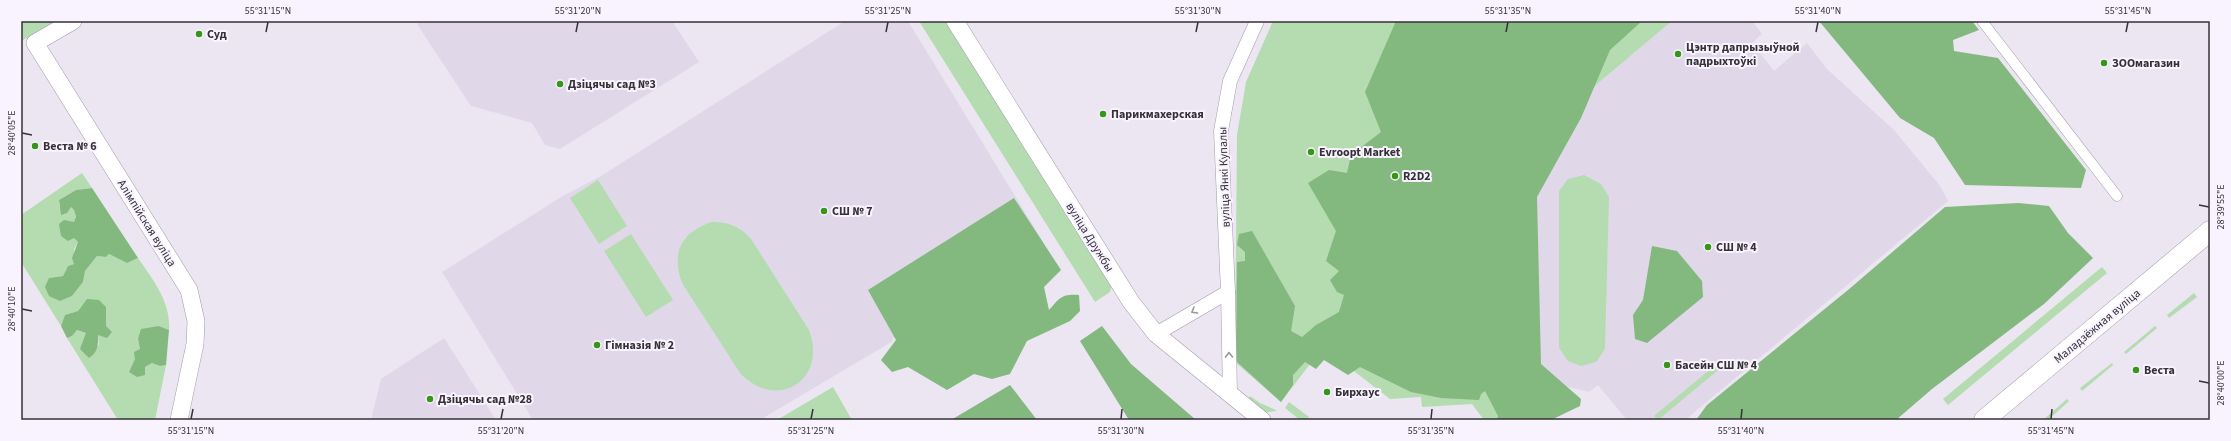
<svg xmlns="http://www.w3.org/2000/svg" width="2231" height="441" font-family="'Source Sans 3',sans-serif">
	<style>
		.built { fill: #e0d8e9 }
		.green { fill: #b5dbb1 }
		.forest { fill: #83b87f }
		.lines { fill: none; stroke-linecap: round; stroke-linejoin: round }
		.pedestrian-casing { stroke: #a19da7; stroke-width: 11 }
		.minor-casing { stroke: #a19da7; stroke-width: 15 }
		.tertiary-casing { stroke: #a19da7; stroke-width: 18 }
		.secondary-casing { stroke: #a19da7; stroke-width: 21 }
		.pedestrian { stroke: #fff; stroke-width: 10 }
		.minor { stroke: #fff; stroke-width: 14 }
		.tertiary { stroke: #fff; stroke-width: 17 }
		.secondary { stroke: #fff; stroke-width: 20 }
		.oneway { stroke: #9a989a }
		.ticks { fill: none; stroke: #343236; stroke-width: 1.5 }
		.poi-dot { fill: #359618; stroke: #f8f3fe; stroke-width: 1.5 }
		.labels { text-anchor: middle; stroke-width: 4; stroke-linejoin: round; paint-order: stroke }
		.poi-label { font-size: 12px; font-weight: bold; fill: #343236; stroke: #f8f3fe; text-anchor: start }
		.street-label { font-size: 12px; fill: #343236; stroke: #f8f3fe }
		.neatline { fill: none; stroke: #343236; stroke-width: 1.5 }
		.ticks-label { font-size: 10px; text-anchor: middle; fill: #343236 }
	</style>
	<rect width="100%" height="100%" fill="#ebe6f1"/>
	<g class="built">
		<path d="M422,21H672L699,62L560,149L545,145L532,123L471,106L417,24Z"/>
		<path d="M845,21H908L1045,245L892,339L893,341L760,420H533L442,272L561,197L601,176Z"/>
		<path d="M1672,21H1752L1762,34L1752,43L1774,71L1807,43L1827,69L1894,130L1941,187L1948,201L1685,420H1627L1598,385L1589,392L1546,381L1533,383L1516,151Z"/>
		<path d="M444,338L496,420H371L381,379Z"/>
	</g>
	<g class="green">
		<path d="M21,21H59L21,41Z"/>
		<path d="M919,21H947L1112,284L1110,292L1095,302Z"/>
		<path d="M1273,21H1672L1517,151L1542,420H1484L1472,404L1422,407L1421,397L1390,399L1323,347L1281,402L1235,362L1237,135L1246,82Z"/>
		<path d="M82,173L92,188L76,190L59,200V206H70L74,210L76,218C72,225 72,236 78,242L74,249V264L68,266L63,276L49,278L60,301L72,296L83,282L85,271L97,256L106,257L109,254L127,263L138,258C153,280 171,302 169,330L159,326L138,339L140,349L129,372L145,367L152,363L160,366L166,365L155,420H118L67,338L72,336L77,330L86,333L99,346L98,335L106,327L105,320L87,299L78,311L65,315L61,326L21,262V215Z"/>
		<path d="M1584,175L1601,184L1609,197L1605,349L1596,362L1581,366L1568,361L1559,348V191L1568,179Z"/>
		<path d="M598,180L627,226L599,244L570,198Z"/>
		<path d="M711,222C729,222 739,226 751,239L809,330C828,380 777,412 740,373L682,283C671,252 681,233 711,222Z"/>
		<path d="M631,234L673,300L646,317L604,251Z"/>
		<path d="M2102,267L2107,273L1948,405L1943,399Z"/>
		<path d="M2194,293L2197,297L2169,318L2167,315Z"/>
		<path d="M2155,326L2157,328L2126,354L2124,352Z"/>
		<path d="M1719,362L1723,366L1658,420L1654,416Z"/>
		<path d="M2112,363L2113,365L2082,391L2080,388Z"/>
		<path d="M833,387L852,420H777Z"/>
		<path d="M1250,396L1260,403L1276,410V411L1262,413L1246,403Z"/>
		<path d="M2067,399L2069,401L2048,420H2043Z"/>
		<path d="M1289,402L1309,417L1307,420H1300L1285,408Z"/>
	</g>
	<g class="forest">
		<path d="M1396,21H1642L1610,50L1581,118L1537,197L1541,364L1581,399L1580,406L1551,420H1497L1498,416L1485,391L1481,394L1479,400L1441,398L1411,392L1360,367L1348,375L1324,360L1316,369L1305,362L1293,375V385L1281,402L1236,361L1237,262L1245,261V252L1237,245L1239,234L1252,231L1295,306L1291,331L1302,337L1316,325L1339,312L1344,295L1337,292L1330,280L1339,271L1326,261L1336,231L1308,183L1329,170L1347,173L1351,155L1381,132L1365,92Z"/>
		<path d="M1819,21H1972L1979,30L1953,40L1954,51L1998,58L2086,170L2081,188L1965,185L1934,138L1900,118Z"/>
		<path d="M92,188L138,258L127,263L109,254L106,257L97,256L85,271L83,282L72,296L60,301L49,296L45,287L49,278L63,276L68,266L74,264L72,258L78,242L74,238L68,241L61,236L59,224L64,220L74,222L76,217L74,210L71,207L67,213L61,215L59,200L76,190Z"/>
		<path d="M1014,198L1061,270L1044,287L1049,310C1060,298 1061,294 1079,295L1080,311L1070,321L1027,341L1010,374L992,379L974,374L947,390L908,367L892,372L881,360L896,340L868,290Z"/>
		<path d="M2018,203L2049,206L2068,233L2093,258L2044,304L1932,389L1896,420H1696L1707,405L1848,290L1945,207Z"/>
		<path d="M1652,246L1677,251L1702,281L1703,297L1647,343L1635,339L1633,315L1643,300Z"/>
		<path d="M87,299L99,300L106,307V326L112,332L107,338L98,335C98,346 98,352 89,358L80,349L86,333L77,330L72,336L67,338L61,326L65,315L78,311Z"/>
		<path d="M159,326L169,330L166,365L160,366L152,363L145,367V375L137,377L129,372L135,359L134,352L140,349L138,339L141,329Z"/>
		<path d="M1102,326L1131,364L1196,420H1129L1080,341Z"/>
		<path d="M1010,385L1037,420H951Z"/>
	</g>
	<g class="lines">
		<defs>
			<path id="pedestrian" d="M1982,21L2117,196"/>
			<g id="minor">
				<path d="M1156,334L1228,292"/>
				<path d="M1230,394L1228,292L1221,131L1230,81L1257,21"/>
			</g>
			<g id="tertiary">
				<path d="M73,21L35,43L189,290L196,321L195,344L179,420"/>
				<path d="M955,21L1131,302L1156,334L1262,420"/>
			</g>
			<path id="secondary" d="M1984,420L2210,231"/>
		</defs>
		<use href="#pedestrian" class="pedestrian-casing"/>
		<use href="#minor" class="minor-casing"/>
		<use href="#tertiary" class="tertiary-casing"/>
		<use href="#secondary" class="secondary-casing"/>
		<use href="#pedestrian" class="pedestrian"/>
		<use href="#minor" class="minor"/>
		<use href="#tertiary" class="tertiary"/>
		<use href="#secondary" class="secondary"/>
	</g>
	<defs><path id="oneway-chevron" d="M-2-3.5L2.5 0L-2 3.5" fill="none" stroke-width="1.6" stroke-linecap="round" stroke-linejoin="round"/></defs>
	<g class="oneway">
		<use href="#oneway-chevron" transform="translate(1194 311) rotate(150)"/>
		<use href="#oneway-chevron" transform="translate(1229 355) rotate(-91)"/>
	</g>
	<path class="ticks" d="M266,32L268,22M576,32L578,22M886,32L888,22M1196,32L1198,22M1506,32L1508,22M1816,32L1818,22M2126,32L2128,22M22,133L32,135M2199,205L2209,207M22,309L32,311M2199,381L2209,383M191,419L193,409M501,419L503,409M811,419L813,409M1121,419L1122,409M1431,419L1432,409M1741,419L1742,409M2051,419L2052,409"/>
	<g class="poi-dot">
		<circle cx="199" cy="34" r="4"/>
		<circle cx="1678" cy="54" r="4"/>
		<circle cx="2104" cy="63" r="4"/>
		<circle cx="560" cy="84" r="4"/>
		<circle cx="1103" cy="114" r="4"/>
		<circle cx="35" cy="146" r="4"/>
		<circle cx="1311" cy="152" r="4"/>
		<circle cx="1395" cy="176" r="4"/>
		<circle cx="824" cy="211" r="4"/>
		<circle cx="1708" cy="247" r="4"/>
		<circle cx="597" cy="345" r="4"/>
		<circle cx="1667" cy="365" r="4"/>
		<circle cx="2136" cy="370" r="4"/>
		<circle cx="1327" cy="392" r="4"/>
		<circle cx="430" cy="399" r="4"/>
	</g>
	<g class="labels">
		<g class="poi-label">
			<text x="207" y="38">Суд</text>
			<text x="1686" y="51">Цэнтр дапрызыўной<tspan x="1686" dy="14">падрыхтоўкі</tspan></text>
			<text x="2112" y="67">ЗООмагазин</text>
			<text x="568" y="88">Дзіцячы сад №3</text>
			<text x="1111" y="118">Парикмахерская</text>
			<text x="43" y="150">Веста № 6</text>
			<text x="1319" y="156">Evroopt Market</text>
			<text x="1403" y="180">R2D2</text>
			<text x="832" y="215">СШ № 7</text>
			<text x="1716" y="251">СШ № 4</text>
			<text x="605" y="349">Гімназія № 2</text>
			<text x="1675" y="369">Басейн СШ № 4</text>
			<text x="2144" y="374">Веста</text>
			<text x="1335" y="396">Бирхаус</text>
			<text x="438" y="403">Дзіцячы сад №28</text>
		</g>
		<g class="street-label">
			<text transform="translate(1224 177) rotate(-92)" y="4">вуліца Янкі Купалы</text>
			<text transform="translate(147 223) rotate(58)" y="4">Алімпійская вуліца</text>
			<text transform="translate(1090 237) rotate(58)" y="4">вуліца Дружбы</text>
			<text transform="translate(2097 326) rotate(-40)" y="4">Маладзёжная вуліца</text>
		</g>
	</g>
	<rect width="2231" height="441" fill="none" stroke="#f8f3fe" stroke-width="44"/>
	<rect x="22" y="22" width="2187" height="397" class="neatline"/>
	<g class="ticks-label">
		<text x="268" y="14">55°31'15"N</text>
		<text x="578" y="14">55°31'20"N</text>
		<text x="888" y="14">55°31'25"N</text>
		<text x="1198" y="14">55°31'30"N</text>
		<text x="1508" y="14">55°31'35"N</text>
		<text x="1818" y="14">55°31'40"N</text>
		<text x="2128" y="14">55°31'45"N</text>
		<text transform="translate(11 133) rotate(-90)" y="4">28°40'05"E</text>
		<text transform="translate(2220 207) rotate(-90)" y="4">28°39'55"E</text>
		<text transform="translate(11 309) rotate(-90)" y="4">28°40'10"E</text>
		<text transform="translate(2220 383) rotate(-90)" y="4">28°40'00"E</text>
		<text x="191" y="434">55°31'15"N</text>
		<text x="501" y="434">55°31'20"N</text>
		<text x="811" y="434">55°31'25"N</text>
		<text x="1121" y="434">55°31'30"N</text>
		<text x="1431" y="434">55°31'35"N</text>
		<text x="1741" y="434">55°31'40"N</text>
		<text x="2051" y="434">55°31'45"N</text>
	</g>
</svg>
